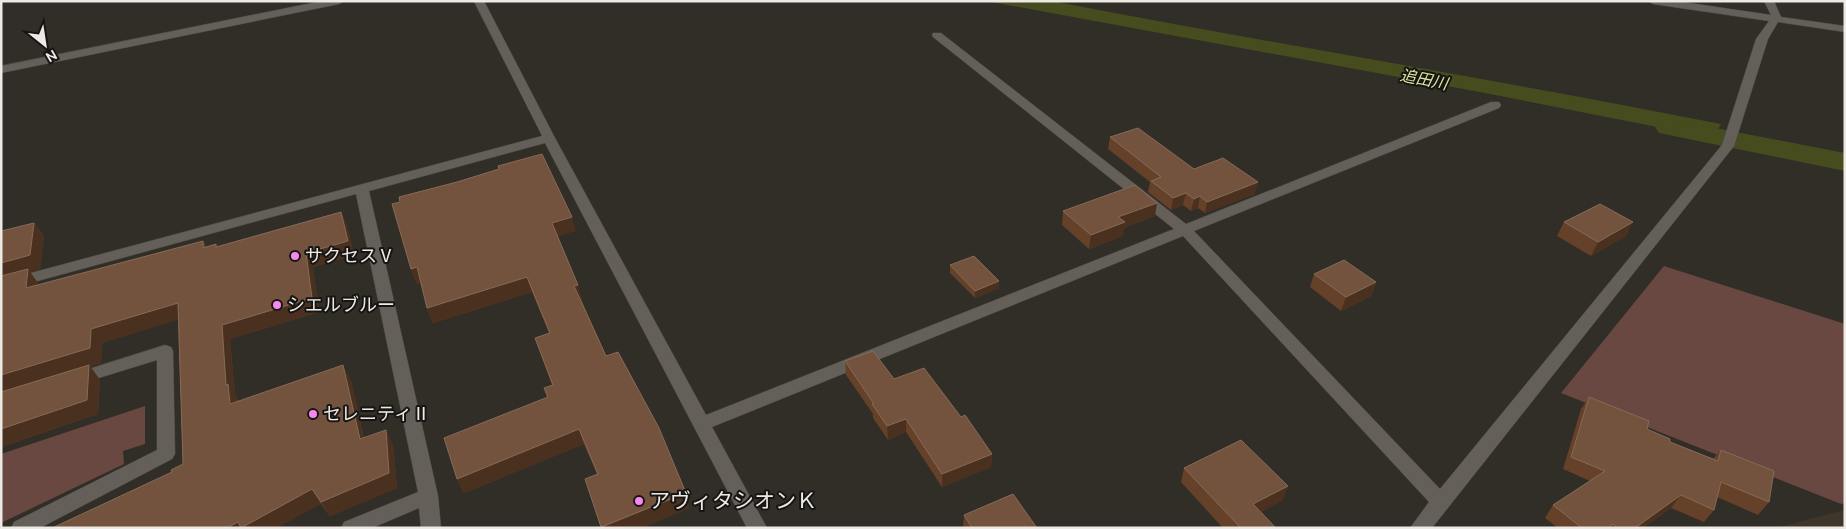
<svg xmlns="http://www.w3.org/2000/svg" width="1846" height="529" font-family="Ubuntu,'Noto Sans JP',sans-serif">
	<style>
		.built { fill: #3f362b }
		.green { fill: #694841 }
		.water { fill: #464c1e }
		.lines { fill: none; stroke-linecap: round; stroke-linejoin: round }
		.canal { fill: #464c1e; fill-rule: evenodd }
		.minor-casing { stroke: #4c4843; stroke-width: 1 }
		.minor { fill: #645f59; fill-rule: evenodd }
		.wall { fill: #644128 }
		.shaded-wall { fill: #4a311f }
		.building { fill: #73533d; stroke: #866b57 }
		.poi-dot { fill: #f688ed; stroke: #171513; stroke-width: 2 }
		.labels { text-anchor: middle; stroke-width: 4; stroke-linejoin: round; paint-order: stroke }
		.far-water-label { font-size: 16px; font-style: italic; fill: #dbe79c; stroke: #171513 }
		.poi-label { font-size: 18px; fill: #edeae6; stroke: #171513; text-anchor: start }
		.near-poi-label { font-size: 21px; fill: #edeae6; stroke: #171513; text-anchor: start }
	</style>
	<rect width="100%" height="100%" fill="#312d27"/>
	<path class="built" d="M1845,510V528H1775Z"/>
	<g class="green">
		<path d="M1664,266L1845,324V503L1841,504L1561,393Z"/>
		<path d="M145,406V444L123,451L124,464L1,523V454Z"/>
	</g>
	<path class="water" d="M986,1H1052C1275,44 1499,80 1721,124L1713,138L1485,93Z"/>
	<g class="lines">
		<path class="canal" d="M1669,119L1845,153V171L1659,133L1655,127L1659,121Z"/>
		<defs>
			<g id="minor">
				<path d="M322,1H344L339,4L1,73V66Z"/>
				<path d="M474,1H484L555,138L706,415L1174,229L933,37L932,35L933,33H941L1186,224L1491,102H1499L1501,105L1499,108L1194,231L1440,489L1722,145L1756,39L1769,21L1653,4L1648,1H1676L1771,15L1764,1H1774L1781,17L1845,26V32L1778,22L1768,39L1734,146L1432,528H1410L1429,502L1183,236L712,427L767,528H747L545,143L369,191L438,496L441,528H421L419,508L372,528H341L344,522L418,492L356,194L1,291V281L542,136Z"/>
				<path d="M165,345L171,347L173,351L175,454L172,459L40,528H11L14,522L157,450V360L76,385L70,383L67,379L70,375Z"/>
			</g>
		</defs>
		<use href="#minor" class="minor-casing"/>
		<use href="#minor" class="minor"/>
	</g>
	<g class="wall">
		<path d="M1110,137L1194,169L1255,194L1205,213L1198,208L1191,211L1183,205L1171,210L1148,192L1150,182L1108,149Z"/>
		<path d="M1063,211L1155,216L1124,228L1122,236L1089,249L1062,225Z"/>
		<path d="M341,212L347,225L354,255L313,267L319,312L230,339L235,394L237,398L238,401L351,380L364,438L393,444L397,488L330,516L321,504L172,472L183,464L178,319L102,343L101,363L90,366L100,380L98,414L1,447L34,223L44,236L40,269L30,272L38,283V285L203,241L206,247L216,244L217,247Z"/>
		<path d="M1564,222L1626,236L1591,256L1557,236Z"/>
		<path d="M576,231L557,236L582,299H581L606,356L686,493L689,508L641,528H601L585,479L597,474L584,444L464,493L457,479L547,398L544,388L552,385L535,338L549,333L532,292L433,323L427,308L421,282L417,284L411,269Z"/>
		<path d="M950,265L999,288L975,298L950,273Z"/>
		<path d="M1314,274L1376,282L1371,296L1341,311L1310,287Z"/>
		<path d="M845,361L894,379L961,417L992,454L991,467L942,487L906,432L888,440L873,418V414L846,375Z"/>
		<path d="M1589,397L1670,442L1713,459L1721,450L1769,502L1758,515L1717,497L1714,510L1704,522L1671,508L1643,528H1558L1545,518L1553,505L1590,481L1563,469L1581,409Z"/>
		<path d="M1184,468L1283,500L1261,512L1276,528H1223L1181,482Z"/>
		<path d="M964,515L1037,528H963Z"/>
	</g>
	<g class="shaded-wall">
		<path d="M1258,182L1255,194L1205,213L1207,202Z"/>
		<path d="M1186,193L1183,205L1171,210L1173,198Z"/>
		<path d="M1200,196L1198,208L1191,211L1194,199Z"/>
		<path d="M1157,203L1155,216L1124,228L1122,236L1089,249L1091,235L1118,217Z"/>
		<path d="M341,212L347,225L354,255L313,267L319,312L230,339L235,394L237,398L240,418L230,404L226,385L222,325Z"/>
		<path d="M572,217L576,231L556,237L552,223Z"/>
		<path d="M1633,222L1626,236L1591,256L1598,242Z"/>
		<path d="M34,223L44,236L40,269L30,272L38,283L36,302L1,280V263Z"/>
		<path d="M417,267L423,282L417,284L411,269Z"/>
		<path d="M527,277L532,292L433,323L427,308Z"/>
		<path d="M999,281V288L975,298V291Z"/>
		<path d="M1376,282L1371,296L1341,311L1346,297Z"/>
		<path d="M578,285L582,299L579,300L574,286Z"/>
		<path d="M178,303L187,317L102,343L101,363L90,366L100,380L98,414L1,447V375L91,329Z"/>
		<path d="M343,365L351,380L367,454L360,439Z"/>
		<path d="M906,419V432L888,440L887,426Z"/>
		<path d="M579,429L584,444L464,493L457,479Z"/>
		<path d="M386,430L393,444L397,488L330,516L321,502Z"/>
		<path d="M992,454L991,467L942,487V474Z"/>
		<path d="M1288,486L1283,500L1248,519L1253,504Z"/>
		<path d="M312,489L321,504L277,528H227L238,522Z"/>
		<path d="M686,493L689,508L641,528H602Z"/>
		<path d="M1681,495L1671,508L1643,528H1635Z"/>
	</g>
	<g class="building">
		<path d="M1138,128L1194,169L1223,158L1258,182L1207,202L1200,196L1194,199L1186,193L1173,198L1151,181L1161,177L1110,137Z"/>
		<path d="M542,154L572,217L552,223L578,285L574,286L606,356L618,352L659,428L686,493L601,527L585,479L598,474L579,429L457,479L444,438L548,397L544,388L553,385L535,338L550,333L527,277L427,308L417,267L411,269L392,204L400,202L399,197L457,182L499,169L498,166Z"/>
		<path d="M1135,185L1157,203L1118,217L1125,222L1091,235L1063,211Z"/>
		<path d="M1600,204L1633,222L1598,242L1564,222Z"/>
		<path d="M341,212L348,241L306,253L312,298L222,325L226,385L228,384L230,404L343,365L360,439L386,430L389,473L321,502L312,489L241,528L238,522L227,528H52L172,472L171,470L183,464L178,303L91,329L90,348L1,375V276L28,269L26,288L203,241V248L216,244V247Z"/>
		<path d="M34,223L30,255L1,263V231Z"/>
		<path d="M974,256L999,281L975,291L950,265Z"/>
		<path d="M1344,260L1376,282L1346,297L1314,274Z"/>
		<path d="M873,351L894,379L924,368L961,417L965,415L992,454L942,474L906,419L887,426L872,404H874L845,361Z"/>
		<path d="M89,365L87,400L1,429V392Z"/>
		<path d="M1589,397L1649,421L1647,429L1670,439V442L1718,461L1721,450L1774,471L1769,502L1721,482L1714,510L1681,495L1635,528H1617L1613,524L1608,528H1582L1553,505L1605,471L1571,457Z"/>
		<path d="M1241,440L1288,486L1253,504L1276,528H1241L1184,468Z"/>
		<path d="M1013,494L1037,528H972L964,515Z"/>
	</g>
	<g class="poi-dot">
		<circle cx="295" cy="256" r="5"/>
		<circle cx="277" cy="305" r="5"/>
		<circle cx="313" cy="414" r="5"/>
		<circle cx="639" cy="501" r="5"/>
	</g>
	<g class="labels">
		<g class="far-water-label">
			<text transform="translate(1424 79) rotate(11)" y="6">追田川</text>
		</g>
		<g class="poi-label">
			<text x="305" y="262">サクセスⅤ</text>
			<text x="287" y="311">シエルブルー</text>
			<text x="323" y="420">セレニティⅡ</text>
		</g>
		<g class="near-poi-label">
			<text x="649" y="508">アヴィタシオンＫ</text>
		</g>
	</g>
	<rect width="1846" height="529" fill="none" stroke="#edeae6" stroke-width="5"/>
	<g transform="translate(45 45) rotate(150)" stroke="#171513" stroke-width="4" paint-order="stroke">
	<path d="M0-4L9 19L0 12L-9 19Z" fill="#edeae6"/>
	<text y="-8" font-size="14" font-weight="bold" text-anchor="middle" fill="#edeae6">N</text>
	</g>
</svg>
